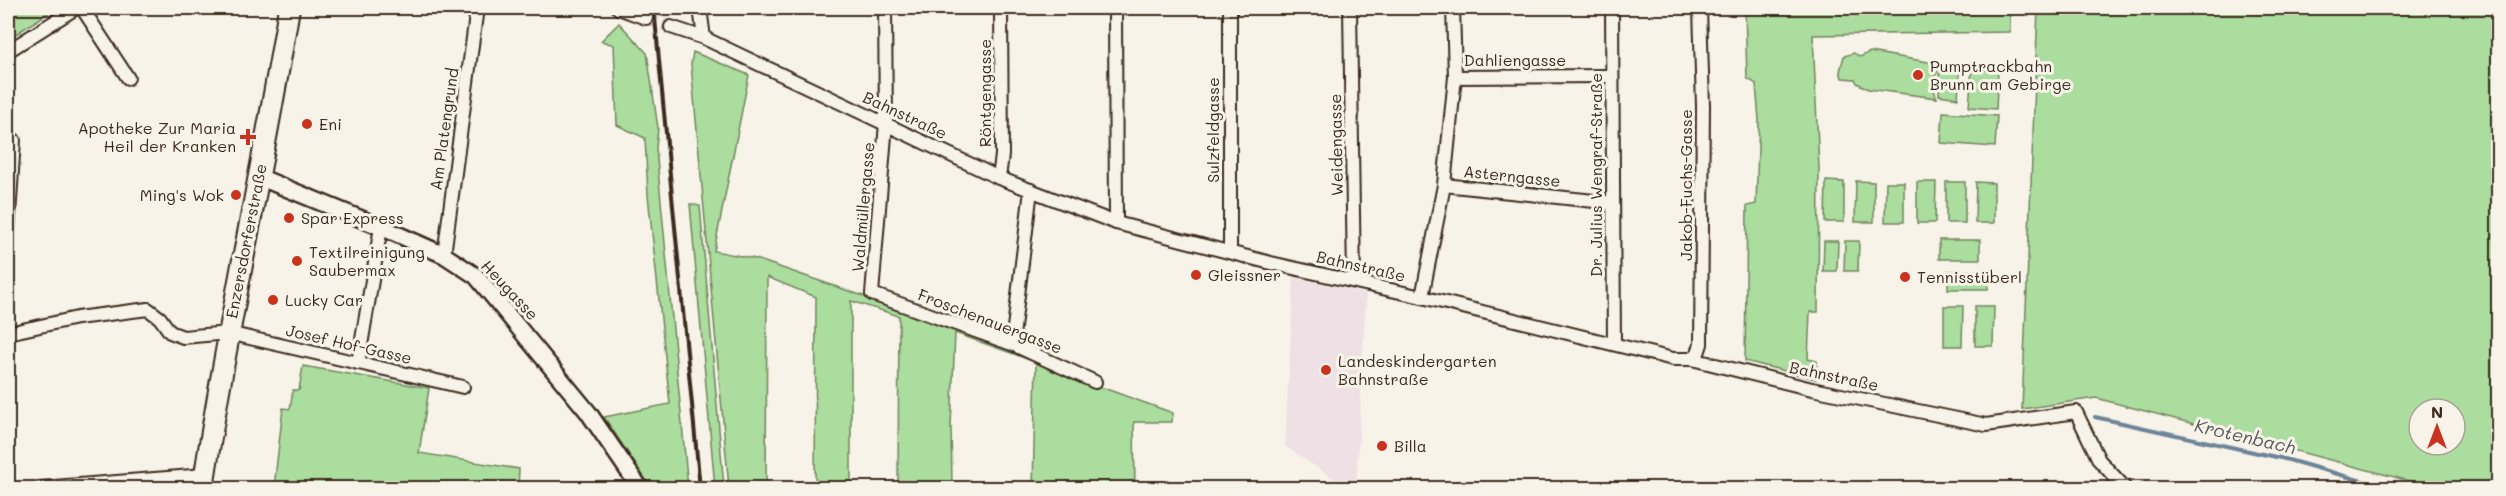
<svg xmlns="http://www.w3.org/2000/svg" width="2506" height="496" font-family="Mali,sans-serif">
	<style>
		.built { fill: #eee0e5 }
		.green { fill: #aadd9e; stroke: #72845e; stroke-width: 1.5; fill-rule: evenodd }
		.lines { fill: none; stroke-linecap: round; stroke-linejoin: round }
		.stream { stroke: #6c8498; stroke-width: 4 }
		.minor-tunnel { stroke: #d1cbc0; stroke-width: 12; stroke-dasharray: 12 6; stroke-linecap: butt }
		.minor-casing { stroke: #3b2a1e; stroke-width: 16 }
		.tertiary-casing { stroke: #3b2a1e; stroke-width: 20 }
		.primary-casing { stroke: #3b2a1e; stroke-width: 24 }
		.minor { stroke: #f7f3e8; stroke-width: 12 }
		.tertiary { stroke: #f7f3e8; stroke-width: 15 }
		.primary { stroke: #f7f3e8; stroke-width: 20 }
		.rail { stroke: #3b2a1e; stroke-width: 4 }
		.poi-dot { fill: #c8321e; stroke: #f7f3e8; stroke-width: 2 }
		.labels { text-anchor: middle; stroke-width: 6; stroke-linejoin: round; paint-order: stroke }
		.street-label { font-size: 16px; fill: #3b2a1e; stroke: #f7f3e8 }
		.poi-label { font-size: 16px; fill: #3b2a1e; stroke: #f7f3e8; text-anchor: start }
		.water-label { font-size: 18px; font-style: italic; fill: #53575b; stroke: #f7f3e8 }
	</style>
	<rect width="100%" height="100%" fill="#f7f3e8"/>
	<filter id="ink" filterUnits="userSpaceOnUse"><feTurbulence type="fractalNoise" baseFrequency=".0167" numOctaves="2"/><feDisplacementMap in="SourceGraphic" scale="12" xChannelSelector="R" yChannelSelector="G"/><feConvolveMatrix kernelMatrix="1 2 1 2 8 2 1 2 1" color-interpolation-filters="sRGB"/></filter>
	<g filter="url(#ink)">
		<path class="built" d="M1294,277L1366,294L1356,488H1348L1285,446Z"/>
		<g class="green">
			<path d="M8,8H56L8,39Z"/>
			<path d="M1745,8H2010V32L1813,35L1819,169L1818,312H1810L1808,359L1817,361L1816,379L1745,361L1747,206L1756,204L1759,120L1756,84L1747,78Z"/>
			<path d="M2038,8H2498V488H2436L2096,398L2022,409ZM2419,409H2455V445H2419Z"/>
			<path d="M619,23L647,53L658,128L656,148L688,488H651L604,417L670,404L648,195L645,138L617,125L614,45L601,41Z"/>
			<path d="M693,52L749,75L714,251L756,259L1014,348L1098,386L1173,413L1172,422H1134L1135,488H1033L1036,362L955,333L951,426L952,488H898L899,316L851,301V488H815L816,297L767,277L766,488H729L691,64Z"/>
			<path d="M1870,52L1934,63L1940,68L1933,79L1937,85L1934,90L1937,98L1868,89L1857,83L1855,79L1842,78L1840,71L1844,56L1854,53L1860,57Z"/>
			<path d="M1944,69L1960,72L1958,98L1939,95V74Z"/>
			<path d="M1972,69L1998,70L1996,109L1969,107Z"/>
			<path d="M1943,112L1997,116L1995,147L1941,143Z"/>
			<path d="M1826,181L1844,182V222H1825Z"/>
			<path d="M1856,181L1874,182V222H1855Z"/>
			<path d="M1886,182H1904V222H1885Z"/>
			<path d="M1917,182H1936L1935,223H1917Z"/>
			<rect x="1946" y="182" width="19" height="41"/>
			<path d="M1976,182L1994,183V223H1975Z"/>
			<path d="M690,204L700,206L724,488H715Z"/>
			<rect x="1939" y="240" width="41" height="19"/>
			<path d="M1824,241H1838L1837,271H1823Z"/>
			<path d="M1845,241H1859L1858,271H1844Z"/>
			<rect x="1948" y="271" width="40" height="18"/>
			<path d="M1944,306H1963L1962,346H1944Z"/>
			<path d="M1975,306H1994L1993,346H1975Z"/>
			<path d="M303,366L429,388L419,453L519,469L518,488H274L283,408L290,409L293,390H299Z"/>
		</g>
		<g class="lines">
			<path class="stream" d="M2095,417L2285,459L2387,488"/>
			<path class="minor-tunnel" d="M646,18L671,27"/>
			<defs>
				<g id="minor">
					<path d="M82,8L128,78"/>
					<path d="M618,8L646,18"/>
					<path d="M700,8L704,38"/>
					<path d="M885,8L886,123L872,294L1012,344L1095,382"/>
					<path d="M1115,8L1116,223"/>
					<path d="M1350,8L1354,281"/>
					<path d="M1612,8L1614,343"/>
					<path d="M671,27L704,38L999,178L1116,223L1271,263L1422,297L1673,359H1692L1812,389L1986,425L2076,412L2099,460L2125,488"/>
					<path d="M8,51L76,8"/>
					<path d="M1455,77L1612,76"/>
					<path d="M999,178L1002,155L1001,8"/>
					<path d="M1444,185L1613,203"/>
					<path d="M8,231L14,140"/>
					<path d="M1230,252V8"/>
					<path d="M444,255L477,8"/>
					<path d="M1422,297L1444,185L1455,77L1453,8"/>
					<path d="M8,333L77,318L148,309L160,318L170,332L183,337L228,333L463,387"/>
					<path d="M1012,344L1031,190"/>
					<path d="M1692,359L1698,353L1701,344L1703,106L1700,8"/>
					<path d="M358,363L381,227"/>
					<path d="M41,488L205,475"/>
				</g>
				<path id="tertiary" d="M259,177L381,227L444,255L476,276L588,412L640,488"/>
				<path id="primary" d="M203,488C227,327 263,168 289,8"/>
			</defs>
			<use href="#minor" class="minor-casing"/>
			<use href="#tertiary" class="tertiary-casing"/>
			<use href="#primary" class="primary-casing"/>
			<use href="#minor" class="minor"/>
			<use href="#tertiary" class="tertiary"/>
			<use href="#primary" class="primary"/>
			<path class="rail" d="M654,8L700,488"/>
		</g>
	</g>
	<g class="poi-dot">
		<circle cx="1918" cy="75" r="6"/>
		<circle cx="307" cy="124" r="6"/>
		<path d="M245 128h6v6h6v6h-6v6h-6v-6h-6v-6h6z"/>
		<circle cx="236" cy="195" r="6"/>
		<circle cx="289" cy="218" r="6"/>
		<circle cx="297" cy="261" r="6"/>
		<circle cx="1196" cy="275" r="6"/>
		<circle cx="1905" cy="277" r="6"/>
		<circle cx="273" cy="300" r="6"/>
		<circle cx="1326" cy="370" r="6"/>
		<circle cx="1382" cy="446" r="6"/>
	</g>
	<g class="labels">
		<g class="street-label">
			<text x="1515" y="66">Dahliengasse</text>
			<text transform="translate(985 93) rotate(-90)" y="6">Röntgengasse</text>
			<text transform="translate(905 115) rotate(25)" y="6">Bahnstraße</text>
			<text transform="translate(444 129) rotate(-82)" y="6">Am Platengrund</text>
			<text transform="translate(1213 130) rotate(-90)" y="6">Sulzfeldgasse</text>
			<text transform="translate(1336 145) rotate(-91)" y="6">Weidengasse</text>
			<text transform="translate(1596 175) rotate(-90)" y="6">Dr. Julius Wengraf-Straße</text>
			<text transform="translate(1512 176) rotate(6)" y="6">Asterngasse</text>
			<text transform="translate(1686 185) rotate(-90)" y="6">Jakob-Fuchs-Gasse</text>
			<text transform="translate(863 207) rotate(-85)" y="6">Waldmüllergasse</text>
			<text transform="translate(246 241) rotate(-79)" y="6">Enzersdorferstraße</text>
			<text transform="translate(1361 266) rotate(13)" y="6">Bahnstraße</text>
			<text transform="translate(510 290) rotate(47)" y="6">Heugasse</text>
			<text transform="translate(990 321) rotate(21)" y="6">Froschenauergasse</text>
			<text transform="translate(349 344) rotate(13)" y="6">Josef Hof-Gasse</text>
			<text transform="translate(1834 376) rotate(12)" y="6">Bahnstraße</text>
		</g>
		<g class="poi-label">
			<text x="1930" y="72">Pumptrackbahn<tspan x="1930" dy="18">Brunn am Gebirge</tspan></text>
			<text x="319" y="130">Eni</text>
			<text x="236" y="134" text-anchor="end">Apotheke Zur Maria<tspan x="236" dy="18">Heil der Kranken</tspan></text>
			<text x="224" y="201" text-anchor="end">Ming's Wok</text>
			<text x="301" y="224">Spar Express</text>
			<text x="309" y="258">Textilreinigung<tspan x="309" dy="18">Saubermax</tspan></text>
			<text x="1208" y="281">Gleissner</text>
			<text x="1917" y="283">Tennisstüberl</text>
			<text x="285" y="306">Lucky Car</text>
			<text x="1338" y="367">Landeskindergarten<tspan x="1338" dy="18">Bahnstraße</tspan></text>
			<text x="1394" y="452">Billa</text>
		</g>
		<g class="water-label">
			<text transform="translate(2245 437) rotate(13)" y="6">Krotenbach</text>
		</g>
	</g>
	<rect width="2506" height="496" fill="none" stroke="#f7f3e8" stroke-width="30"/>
	<rect x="15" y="15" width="2476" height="466" fill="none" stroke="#3b2a1e" stroke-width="2" filter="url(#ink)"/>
	<g transform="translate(2437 427)"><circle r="28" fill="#f7f3e8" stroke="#aca397" stroke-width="1.5"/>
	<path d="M0-4.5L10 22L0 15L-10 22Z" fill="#c8321e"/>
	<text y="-9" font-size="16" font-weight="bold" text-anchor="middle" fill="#3b2a1e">N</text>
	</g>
</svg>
